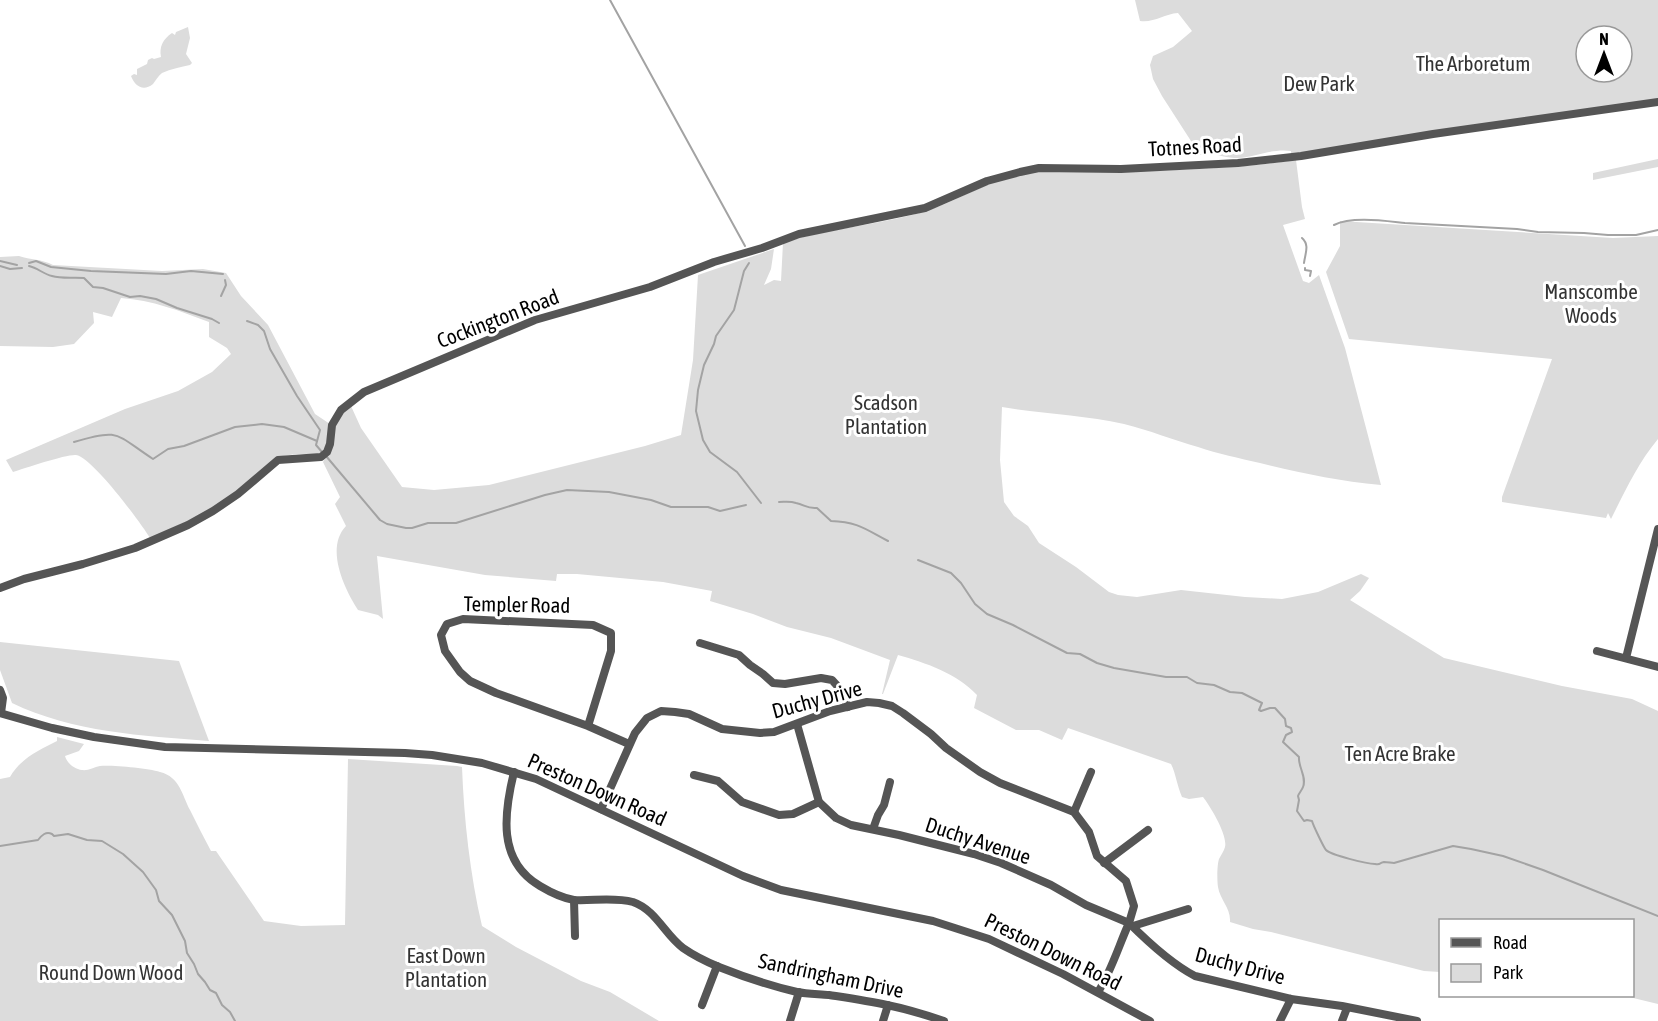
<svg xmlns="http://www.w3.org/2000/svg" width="1658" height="1021" font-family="'Asap Condensed',sans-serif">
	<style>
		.green { fill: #dcdcdc; fill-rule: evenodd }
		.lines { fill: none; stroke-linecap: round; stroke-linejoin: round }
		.stream { stroke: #a3a3a3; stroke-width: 2 }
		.minor { stroke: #555; stroke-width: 8 }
		.labels { text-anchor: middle; stroke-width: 6; stroke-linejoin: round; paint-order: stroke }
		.park-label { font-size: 21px; fill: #333; stroke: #fff }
		.street-label { font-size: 21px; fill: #000; stroke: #fff }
	</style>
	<rect width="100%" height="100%" fill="#fff"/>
	<g class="green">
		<path d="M1135,0H1658V102L1291,157V151C1273,148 1256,157 1238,158C1225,158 1213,152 1200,155L1162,96L1153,79L1150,65L1153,56L1173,47L1192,31L1178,13C1164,14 1154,23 1140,21ZM1586,36H1622V72H1586Z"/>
		<path d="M188,27L190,38L186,54L192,63L190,65C181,67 171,69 162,73C158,76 156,80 153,84C143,92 135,86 131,76L134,74L137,75V69L147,64L148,60L152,58L154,59L161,57C159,47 163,39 172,33L175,35L176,32Z"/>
		<path d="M1658,159V167L1593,180V173Z"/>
		<path d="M1296,160L1302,207L1305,219L1283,225L1303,281L1309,283L1319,275L1345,348L1381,485C1338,481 1301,473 1260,463C1239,458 1218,454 1198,447C1173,440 1149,430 1124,424C1084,415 1043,414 1002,407L1000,460L1004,502L1014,516L1028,526L1039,543L1076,567L1109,592L1118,595L1137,597L1181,590L1245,597L1282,599L1318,592L1361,574L1369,578L1360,591L1350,600L1444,658L1562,686L1632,699L1658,711V1004L1625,996H1632V920H1440V972L1424,971L1271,932L1253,929L1230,922C1231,908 1220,900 1218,887C1217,881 1217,865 1219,859C1221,855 1224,851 1225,847C1228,835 1210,806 1203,797L1189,799L1182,797C1177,786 1176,774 1171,764L1068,728L1062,740L1039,730H1016L974,708L977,695C956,673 926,663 898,655L883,694H882L890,660L831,638L787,627L753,614L710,601L712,591L663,582L577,574H557L556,581L485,575L377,556L383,619L378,615L358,610C344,588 325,548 346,526L335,504L340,497L323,462C334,447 328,440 335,425C338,417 344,411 351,406L361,428L402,487L434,490L489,485L645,446L681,435L693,360L698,275L774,249L771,269L764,285L774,280L781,281L783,243C825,229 869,226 912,215C942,208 968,192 997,181C1012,175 1029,172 1046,171C1075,168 1107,171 1137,171C1190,170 1243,168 1296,160Z"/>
		<path d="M1340,221L1613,238L1658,236V439C1638,463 1625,491 1611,519L1608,513L1606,518L1502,502V497L1552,359L1349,339L1326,272L1340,246Z"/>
		<path d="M19,256C30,260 42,259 53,265L162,271L203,269L226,273L241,296L268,325L315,414L330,424L327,443L324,450L318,454H296L277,457L237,492L212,510L150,538C141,523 92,457 76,455C67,454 25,468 13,472L6,460L125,409L178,391L212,372L231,354L227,348L209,337V322C180,311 152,300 121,298L112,317L93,312L94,323L74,344L53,347L0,346V257Z"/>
		<path d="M0,642L179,661L209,741C143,736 72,732 12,703L0,670Z"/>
		<path d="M57,737L84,744L79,751L65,756C67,763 74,769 82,770C88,771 94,767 100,766C112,765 147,768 160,772C180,777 182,795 190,810C197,824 204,838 211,851H216L264,921L301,926L345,925L348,759L457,766L462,767C464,820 470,874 482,926L516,947L581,981L610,992L659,1021H0V779L10,777C20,759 39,750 57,741Z"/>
	</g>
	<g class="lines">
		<g class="stream">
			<path d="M610,0L745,246"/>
			<path d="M1334,225C1352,216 1385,221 1405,223L1517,229L1538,232L1584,233L1608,235H1636L1658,230"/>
			<path d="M1302,238C1310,245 1305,254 1304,263"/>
			<path d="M0,261L17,265"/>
			<path d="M29,263L36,261L51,267L91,271L166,274L191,271L223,274"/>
			<path d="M749,263L744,271L734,310L716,336L714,344L704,365L698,390L696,411L703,440L710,452L737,472L761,503"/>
			<path d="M0,266L10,269L22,268"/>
			<path d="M29,266C38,268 43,274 52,276C62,279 74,277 84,278L93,287L103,288L130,297L140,296L156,299L177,308L212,319L219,323"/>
			<path d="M1305,268V270L1311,271L1310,276"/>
			<path d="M221,296L226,285L225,280"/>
			<path d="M247,321L258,325L264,331L270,349L297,396L320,430L316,445L322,452"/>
			<path d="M74,442C120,428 115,434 153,459L168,449L184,446L235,427L262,424L284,427L317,441"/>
			<path d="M326,456L380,520L387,524L406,528H412L428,523H456L545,495L567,490L609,492L651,500L671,507H708L720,511L746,505"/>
			<path d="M779,502C785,502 790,501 796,503C805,505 807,509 817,508L831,521C858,522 865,529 888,541"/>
			<path d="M918,560L951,573L961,583L975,604L987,614L1013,625L1067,653L1080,654L1097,663L1114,668L1166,677H1187L1197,683L1214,685L1230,692L1242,693L1262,703L1259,710L1261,711"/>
			<path d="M1261,711L1270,708H1275L1285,719L1286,726L1291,728L1292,732L1286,735L1283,742L1299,757C1298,767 1307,777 1303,787C1302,790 1299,793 1298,796L1299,800L1297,811L1304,821L1307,820L1312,821C1313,825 1324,848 1326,850C1331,855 1367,864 1375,864C1382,865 1378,863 1384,862C1388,862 1391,863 1394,863L1453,846L1471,849L1503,856L1543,870L1658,916"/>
			<path d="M0,846L38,840C42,835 46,831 52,834L54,836L68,834L87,840L102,841L123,854L143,872L156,890L159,901L172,915L185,941L187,953L194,964L198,974L205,982L210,990L216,993L222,1005L230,1012L235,1021"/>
		</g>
		<g class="minor">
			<path d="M0,588L24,579L83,564L135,548L188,525L213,511L238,494L278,460L321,457L327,452L330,444L332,425L341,410L364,392L535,320L650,287L714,262L762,248L799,234L925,208L987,181L1020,172L1039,168L1121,169L1238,163L1301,156L1433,134L1658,102"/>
			<path d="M700,643L739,655L750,665L763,674L773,683L785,684L821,678L832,680L842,691L848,707"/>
			<path d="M1597,651L1658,667"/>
			<path d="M1626,658L1658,529"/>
			<path d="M0,690L3,698L1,713"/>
			<path d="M0,713L52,728L94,737L165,747L405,753L432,755L482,763L536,779L743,876L781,890L933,921L989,939L1063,974L1150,1021"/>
			<path d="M797,724L819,802L836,818L851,825L899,835L974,854L1001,863L1051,885L1086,905L1129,923C1119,945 1111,972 1098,992"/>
			<path d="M588,726L611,651V633L593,625L463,619L447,624L441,635L445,651L460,672L470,681L496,693L588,726L629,744"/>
			<path d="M514,772C504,813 497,861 540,886C550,892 562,898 574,900C593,901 614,897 633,902C656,910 665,935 683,948C693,955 707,962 719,967C744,977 771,986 797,992C807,994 819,994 829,995C848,998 868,1001 887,1005C907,1009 926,1015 944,1021"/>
			<path d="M694,775L718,781L742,802L779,815L793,814L819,802"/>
			<path d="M601,809L635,733L647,718L661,711L675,712L689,714L722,729L760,733L774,732L830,711L867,702L879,703L892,706L903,713L931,734L946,748L980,772L1000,783L1074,812L1089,832L1097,856L1126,881L1134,906L1129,923C1148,942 1172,964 1195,976L1291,999L1342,1006L1417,1021"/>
			<path d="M1074,812L1091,772"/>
			<path d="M873,829L878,815L884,805L890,782"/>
			<path d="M1104,863L1148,830"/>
			<path d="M574,900L575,936"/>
			<path d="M1133,926L1188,909"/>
			<path d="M702,1005L717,966"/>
			<path d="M790,1021L799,992"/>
			<path d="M883,1021L888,1005"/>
			<path d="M1280,1021L1291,999"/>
			<path d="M1342,1021L1347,1008"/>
		</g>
	</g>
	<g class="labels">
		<g class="park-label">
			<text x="1473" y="71">The Arboretum</text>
			<text x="1319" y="91">Dew Park</text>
			<text x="1591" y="299">Manscombe<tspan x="1591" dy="24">Woods</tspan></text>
			<text x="886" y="410">Scadson<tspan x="886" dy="24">Plantation</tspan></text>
			<text x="1400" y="761">Ten Acre Brake</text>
			<text x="446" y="963">East Down<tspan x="446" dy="24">Plantation</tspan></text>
			<text x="111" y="980">Round Down Wood</text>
		</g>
		<g class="street-label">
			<text transform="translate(1195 147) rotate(-3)" y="7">Totnes Road</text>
			<text transform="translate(498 319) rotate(-21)" y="7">Cockington Road</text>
			<text transform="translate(517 605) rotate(1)" y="7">Templer Road</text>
			<text transform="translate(817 700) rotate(-15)" y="7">Duchy Drive</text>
			<text transform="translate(597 790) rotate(24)" y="7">Preston Down Road</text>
			<text transform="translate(978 841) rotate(18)" y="7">Duchy Avenue</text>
			<text transform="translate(1053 952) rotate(26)" y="7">Preston Down Road</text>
			<text transform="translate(1240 966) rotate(15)" y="7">Duchy Drive</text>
			<text transform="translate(831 976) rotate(12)" y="7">Sandringham Drive</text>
		</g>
	</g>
	<rect x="1439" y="919" width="195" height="78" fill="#ffffff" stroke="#999999" stroke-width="1.5"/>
	<rect x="1451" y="938" width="30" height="9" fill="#555555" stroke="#999999" stroke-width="1.5"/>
	<text x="1493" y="949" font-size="18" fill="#000000">Road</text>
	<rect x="1451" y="964" width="30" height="18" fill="#dcdcdc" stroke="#999999" stroke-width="1.5"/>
	<text x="1493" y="979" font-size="18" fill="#000000">Park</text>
	<g transform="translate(1604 54)"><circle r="28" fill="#ffffff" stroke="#999999" stroke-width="1.5"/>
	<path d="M0-4.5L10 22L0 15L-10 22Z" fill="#000000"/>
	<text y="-9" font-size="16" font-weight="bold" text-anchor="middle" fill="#000000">N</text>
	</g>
</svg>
